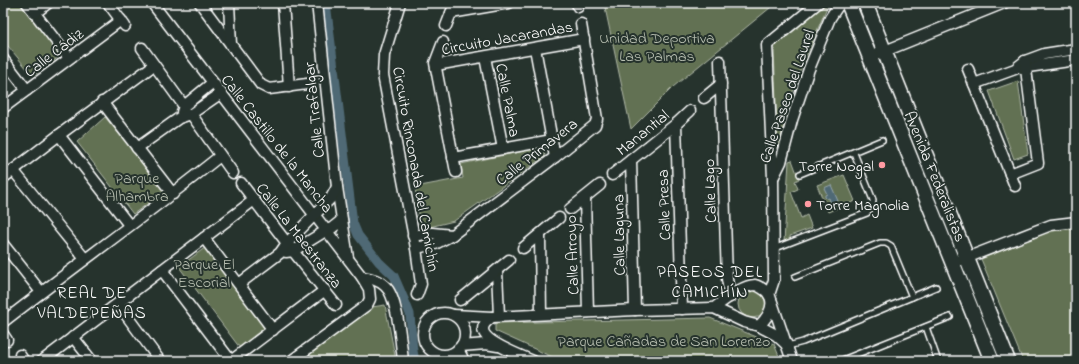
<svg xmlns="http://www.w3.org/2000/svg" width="1079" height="364" font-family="'Indie Flower',sans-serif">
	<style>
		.green { fill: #627152; stroke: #b0b8a8 }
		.water { fill: #4f6974; stroke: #95a5ac }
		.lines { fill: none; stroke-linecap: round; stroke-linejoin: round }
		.canal { stroke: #4f6974; stroke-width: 9 }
		.lane-casing { stroke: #fff; stroke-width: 8 }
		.street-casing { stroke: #fff; stroke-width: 13 }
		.secondary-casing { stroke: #fff; stroke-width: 17 }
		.lane { stroke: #26332d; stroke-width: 5 }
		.street { stroke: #26332d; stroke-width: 10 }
		.secondary { stroke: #26332d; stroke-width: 14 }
		.poi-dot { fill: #ff9aa2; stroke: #26332d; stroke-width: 1.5 }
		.labels { text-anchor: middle; stroke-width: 4; stroke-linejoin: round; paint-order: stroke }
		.street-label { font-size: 16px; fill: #fff; stroke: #26332d }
		.park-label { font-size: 16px; fill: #b8bfb1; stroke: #26332d }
		.poi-label { font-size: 16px; fill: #fff; stroke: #26332d; text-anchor: end }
		.neighbourhood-label { font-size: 17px; letter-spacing: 1px; fill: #fff; stroke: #26332d }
	</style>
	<rect width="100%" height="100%" fill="#26332d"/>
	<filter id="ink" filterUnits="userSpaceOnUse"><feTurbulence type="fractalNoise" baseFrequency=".025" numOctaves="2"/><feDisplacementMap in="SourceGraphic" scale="8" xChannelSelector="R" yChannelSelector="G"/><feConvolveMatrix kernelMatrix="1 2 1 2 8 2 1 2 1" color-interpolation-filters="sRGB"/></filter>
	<g filter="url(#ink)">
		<g class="green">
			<path d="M3,3H24L63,54L33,76L3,40Z"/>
			<path d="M604,3H776L673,87L631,129Z"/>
			<path d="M823,6L827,7L800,71L786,112L778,155L774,47Z"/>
			<path d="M1018,81L1028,154L1014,159L989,91Z"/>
			<path d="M105,117L166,191L133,214L77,142Z"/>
			<path d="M543,147L545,156L454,221L421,229L415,187L463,178L461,164Z"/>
			<path d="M792,160L799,179L795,181L798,189L791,192L801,218L807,215L812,228L790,236L791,241L784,242L789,161Z"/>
			<path d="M844,175L855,201L828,212L817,185Z"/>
			<path d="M1076,228V361H1023L981,259L1053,230Z"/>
			<path d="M206,247L266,327L240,348L179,267Z"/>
			<circle cx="752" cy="304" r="14"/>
			<path d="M385,305L396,361H301L372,307Z"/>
			<path d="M710,318L774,344L781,361H561L495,331V323Z"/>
		</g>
		<path class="water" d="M831,185L838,201L831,204L829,198L827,199L825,197V195L827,194L824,188Z"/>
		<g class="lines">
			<path class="canal" d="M326,3L353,223L358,235L379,262L394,276L404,299L410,314L413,351L415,361"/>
			<defs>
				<g id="lane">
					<path d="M800,174L882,140"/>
					<path d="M773,249L867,213C871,209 873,205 873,200L854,153"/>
					<path d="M795,277L880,243H886L891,246L912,297"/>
					<path d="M926,327L938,361"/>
					<path d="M788,346L803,342L936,287"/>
					<path d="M840,361L950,317"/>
				</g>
				<g id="street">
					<path d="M27,3L69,58"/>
					<path d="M108,3L125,26"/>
					<path d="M152,3L362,277L369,289L370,299L367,305L291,361"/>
					<path d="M200,3L261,85L269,89L307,84"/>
					<path d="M229,3L231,45"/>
					<path d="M283,3L289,87"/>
					<path d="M317,3L337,187L348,258"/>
					<path d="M400,3L384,55L383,75L416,248L421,284L417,295"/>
					<path d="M577,3L578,7"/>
					<path d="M35,13L48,3"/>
					<path d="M451,13L509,3"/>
					<path d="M446,26L455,3"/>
					<path d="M443,42L435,63L456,172"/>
					<path d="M142,48L184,106"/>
					<path d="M535,48L555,157"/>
					<path d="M485,57L503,149"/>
					<path d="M870,57L1004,3"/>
					<path d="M3,59L27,90"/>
					<path d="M720,61L727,279L730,297"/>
					<path d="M436,65L584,39"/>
					<path d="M1021,68L1076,60"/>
					<path d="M968,69L1015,186"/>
					<path d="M974,84L1015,69L1025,61L1044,54L1076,49"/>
					<path d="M704,98L721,84"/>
					<path d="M102,102L173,194"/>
					<path d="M3,108L121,20"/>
					<path d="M182,112L184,106L212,83"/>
					<path d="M191,114L233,173"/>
					<path d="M676,124L682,309"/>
					<path d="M59,135L129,225"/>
					<path d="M137,148L179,118L191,114L220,94"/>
					<path d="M453,158L552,140"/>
					<path d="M631,160L635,310"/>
					<path d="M13,170L85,259"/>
					<path d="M1010,174L1038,163L1025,61"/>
					<path d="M612,175L676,124L690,111"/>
					<path d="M774,176L781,162L792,120L809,69L830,18L840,3"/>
					<path d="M3,178L59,135L154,65"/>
					<path d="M241,183L293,251L336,305"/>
					<path d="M585,198L588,312"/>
					<path d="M570,209L600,185"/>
					<path d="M540,235L541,314"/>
					<path d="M413,236L432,233L452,235"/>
					<path d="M204,238L273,330"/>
					<path d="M3,244L41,292"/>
					<path d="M416,248L435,244L452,235L555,157L595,125L597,119L581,24"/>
					<path d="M523,248L559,218"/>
					<path d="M286,252L293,251L327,230L332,228L342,220"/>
					<path d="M961,260L1051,225L1076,222"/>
					<path d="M162,270L231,361"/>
					<path d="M497,271L499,316"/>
					<path d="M362,277C371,278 379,280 385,286C398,297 401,344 403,361"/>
					<path d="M239,284L280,253L287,243L331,198L337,187"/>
					<path d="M769,295L774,280L773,178L767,45L818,3"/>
					<path d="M460,300L509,260"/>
					<path d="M772,302L792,361"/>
					<path d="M118,304L160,361"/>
					<path d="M714,308C724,301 742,285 755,285C759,286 763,289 766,291C778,303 768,317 759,326"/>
					<circle cx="444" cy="334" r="21"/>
					<path d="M454,315L492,317L635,310L714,308L744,322L759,326L776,335L788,346"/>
					<path d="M492,317C489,320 483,323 483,329C483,342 522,356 533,361"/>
					<path d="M3,322C75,266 149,213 220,156"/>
					<path d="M3,334L7,340"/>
					<path d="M73,337L92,361"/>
					<path d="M461,346L486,344L498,346"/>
					<path d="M458,349L464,361"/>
					<path d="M20,355L24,361"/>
					<path d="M42,361L254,200"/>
					<path d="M231,361L325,290"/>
				</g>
				<g id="secondary">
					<path d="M848,3L992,361"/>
					<path d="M865,3L1008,361"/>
				</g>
			</defs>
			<use href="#lane" class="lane-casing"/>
			<use href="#street" class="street-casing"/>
			<use href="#secondary" class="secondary-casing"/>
			<use href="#lane" class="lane"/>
			<use href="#street" class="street"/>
			<use href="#secondary" class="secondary"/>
		</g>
	</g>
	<g class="poi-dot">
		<circle cx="882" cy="165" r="4"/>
		<circle cx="808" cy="204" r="4"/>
	</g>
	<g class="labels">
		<g class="street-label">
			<text transform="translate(507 37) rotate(-10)" y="6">Circuito Jacarandas</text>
			<text transform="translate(53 52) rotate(-37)" y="6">Calle Cádiz</text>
			<text transform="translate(786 96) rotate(-71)" y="6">Calle Paseo del Laurel</text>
			<text transform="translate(509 100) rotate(79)" y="6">Calle Palma</text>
			<text transform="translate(313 110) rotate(-96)" y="6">Calle Trafalgar</text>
			<text transform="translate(642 132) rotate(-39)" y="6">Manantial</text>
			<text transform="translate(278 143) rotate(52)" y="6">Calle Castillo de la Mancha</text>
			<text transform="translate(536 151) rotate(-38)" y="6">Calle Primavera</text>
			<text transform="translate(417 169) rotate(80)" y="6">Circuito Rinconada del Camichín</text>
			<text transform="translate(936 176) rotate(68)" y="6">Avenida Federalistas</text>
			<text transform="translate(709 191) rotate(-92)" y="6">Calle Lago</text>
			<text transform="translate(663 205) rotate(-92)" y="6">Calle Presa</text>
			<text transform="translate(300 235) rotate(52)" y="6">Calle La Maestranza</text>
			<text transform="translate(618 235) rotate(-91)" y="6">Calle Laguna</text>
			<text transform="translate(571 255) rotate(-92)" y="6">Calle Arroyo</text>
		</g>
		<g class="park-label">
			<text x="657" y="43">Unidad Deportiva<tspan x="657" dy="18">Las Palmas</tspan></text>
			<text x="137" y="183">Parque<tspan x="137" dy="18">Alhambra</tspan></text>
			<text x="204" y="269">Parque El<tspan x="204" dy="18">Escorial</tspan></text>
			<text x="664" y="346">Parque Cañadas de San Lorenzo</text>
		</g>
		<g class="poi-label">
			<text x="874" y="171">Torre Nogal</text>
			<text x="816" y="210" text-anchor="start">Torre Magnolia</text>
		</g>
		<g class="neighbourhood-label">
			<text x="710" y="277">PASEOS DEL<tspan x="710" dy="20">CAMICHÍN</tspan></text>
			<text x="92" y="298">REAL DE<tspan x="92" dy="20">VALDEPEÑAS</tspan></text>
		</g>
	</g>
	<rect width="1079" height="364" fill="none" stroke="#26332d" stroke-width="16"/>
	<rect x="8" y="8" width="1063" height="348" fill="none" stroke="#fff" stroke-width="1.5" filter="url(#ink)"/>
</svg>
